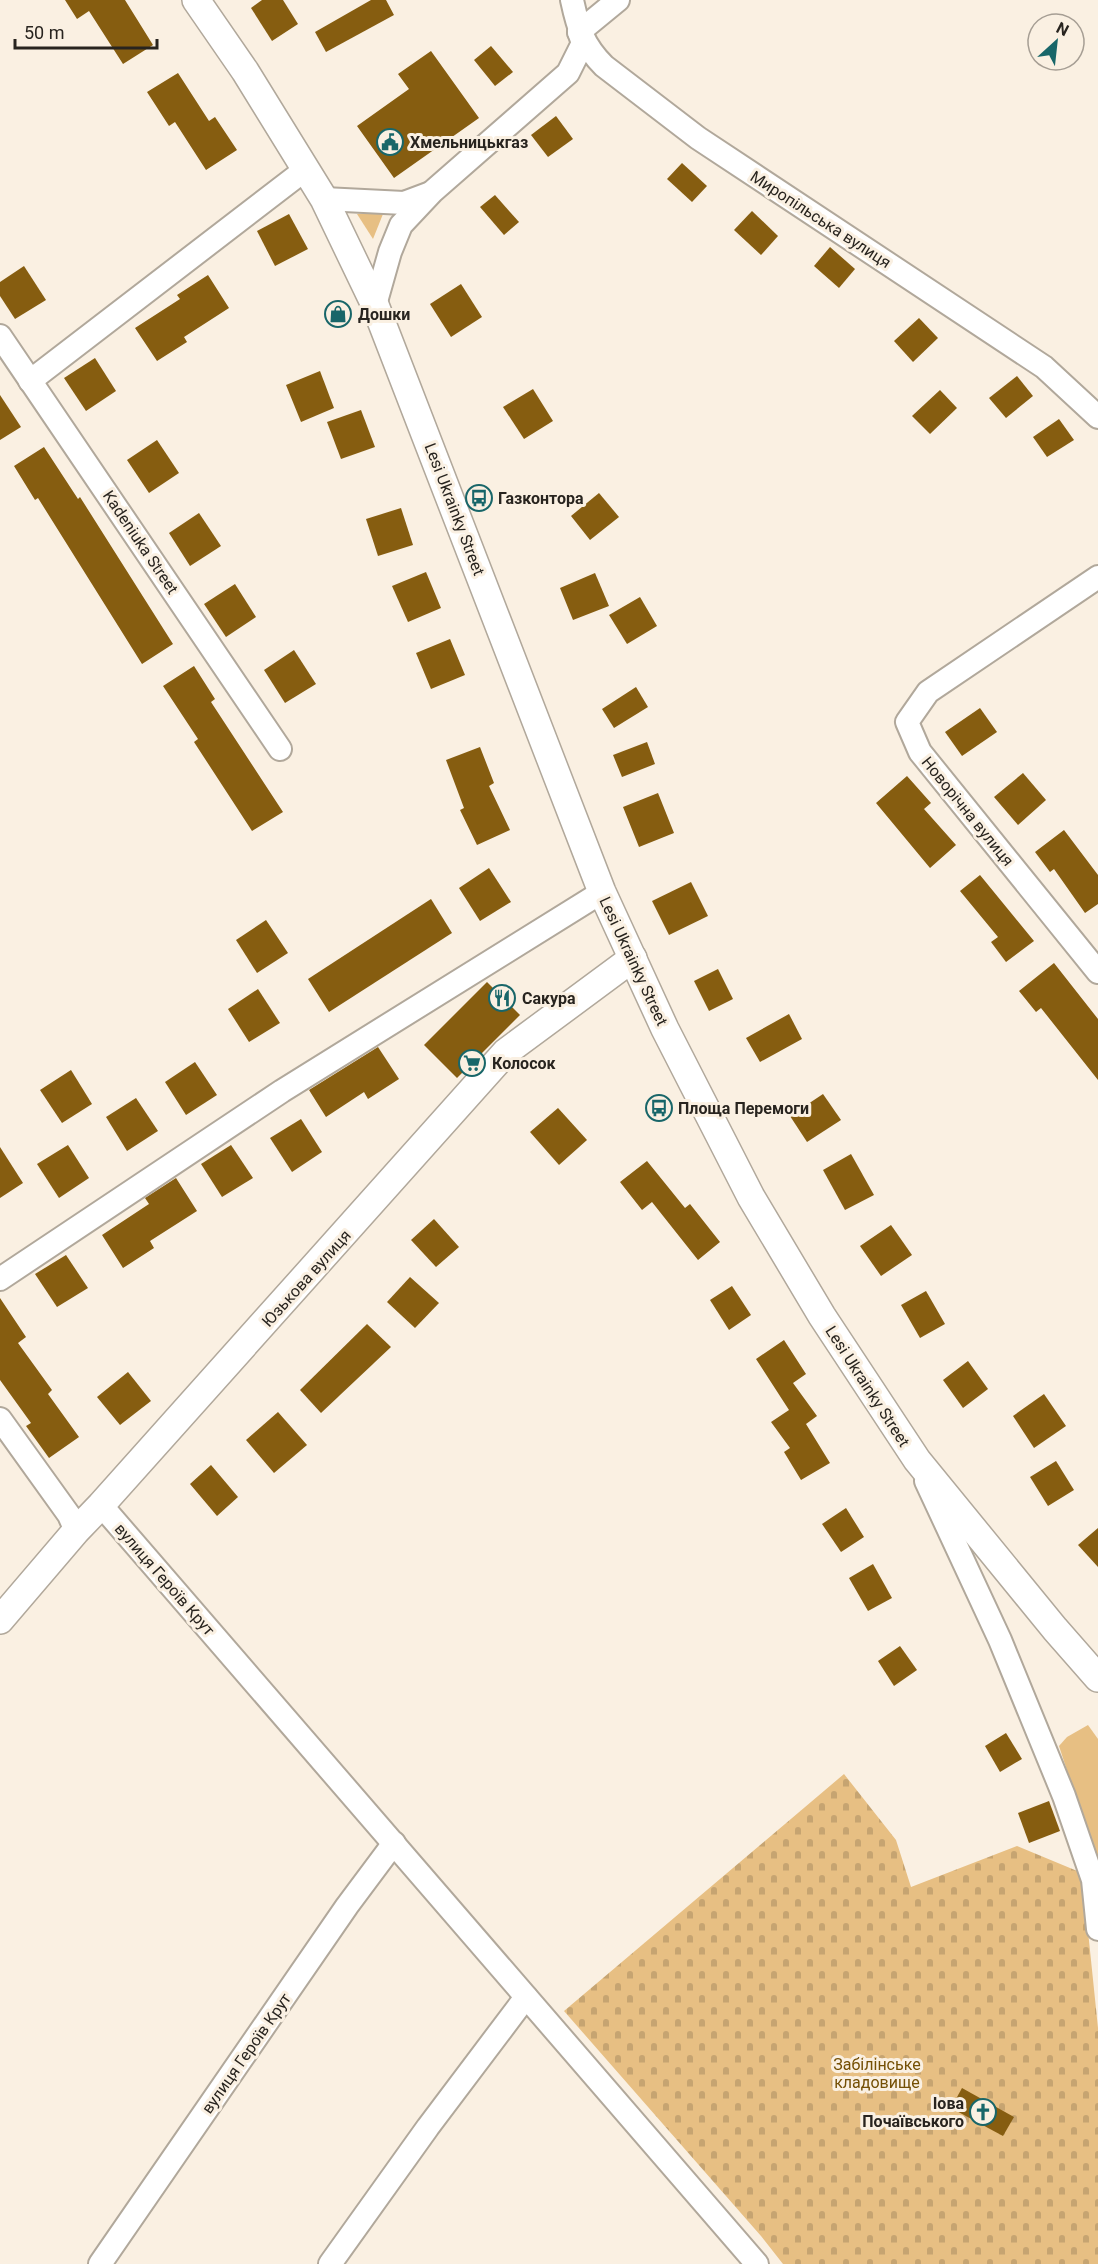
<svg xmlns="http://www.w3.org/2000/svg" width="1098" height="2264" font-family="Roboto,sans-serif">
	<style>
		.green { fill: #e7bf83 }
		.cemetery { fill: url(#cemetery-stones) }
		.building { fill: #865d10 }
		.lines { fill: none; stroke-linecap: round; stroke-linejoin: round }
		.minor-casing { stroke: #b1a89b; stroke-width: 26 }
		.major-casing { stroke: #b1a89b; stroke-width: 30 }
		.minor { stroke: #fff; stroke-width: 22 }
		.major { stroke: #fff; stroke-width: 27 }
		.labels { text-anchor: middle; stroke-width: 6; stroke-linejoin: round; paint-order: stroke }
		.poi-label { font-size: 16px; font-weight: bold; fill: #28241f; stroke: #faf0e2; text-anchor: start }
		.street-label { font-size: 16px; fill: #28241f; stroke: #faf0e2 }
		.park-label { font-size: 16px; fill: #744f04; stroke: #faf0e2 }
	</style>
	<defs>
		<pattern id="cemetery-stones" width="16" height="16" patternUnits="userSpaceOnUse" patternTransform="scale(1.5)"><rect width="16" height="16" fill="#e7bf83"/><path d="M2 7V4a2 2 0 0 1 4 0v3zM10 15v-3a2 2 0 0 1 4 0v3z" fill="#c6a471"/></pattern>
	</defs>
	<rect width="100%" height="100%" fill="#faf0e2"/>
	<g class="green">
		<path d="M378,212L383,214L373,239L357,214Z"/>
		<path d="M1088,1725L1098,1739V1865L1059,1746L1067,1737Z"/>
	</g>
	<path class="cemetery" d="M844,1774L896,1840L911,1887L1017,1846L1082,1873L1098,2028V2264H783L761,2236L564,2011Z"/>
	<g class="building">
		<path d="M65,0H125L153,45L123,64L89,11L77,19Z"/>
		<path d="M262,0H283L298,24L272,41L251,8Z"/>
		<path d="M371,0H386L394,15L326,52L315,32Z"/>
		<path d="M491,46L513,72L495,86L474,60Z"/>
		<path d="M431,51L479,118L394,178L357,126L409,89L398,74Z"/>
		<path d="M178,73L209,121L215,117L237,150L206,170L175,122L169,126L147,92Z"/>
		<path d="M556,116L573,139L548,157L531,135Z"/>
		<path d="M682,163L707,186L692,202L667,179Z"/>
		<path d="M495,195L519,222L504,235L480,207Z"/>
		<path d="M752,211L778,236L761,255L734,230Z"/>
		<path d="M289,214L308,249L275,266L257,231Z"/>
		<path d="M830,247L855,269L839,288L814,266Z"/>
		<path d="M24,266L46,300L15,319L0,296V282Z"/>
		<path d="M208,275L229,308L184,337L187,342L157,361L135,328L180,299L177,295Z"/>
		<path d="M461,284L482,317L451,337L430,304Z"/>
		<path d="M919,318L938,338L913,362L894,341Z"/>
		<path d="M95,358L116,391L86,411L64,378Z"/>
		<path d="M320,371L334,408L301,422L286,385Z"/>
		<path d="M1017,376L1033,396L1006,418L989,398Z"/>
		<path d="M533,389L553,421L524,439L503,407Z"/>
		<path d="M940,390L957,408L930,434L912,416Z"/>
		<path d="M0,395L21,427L0,440Z"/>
		<path d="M361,410L375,447L341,459L327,422Z"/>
		<path d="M1059,419L1074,440L1047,457L1033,437Z"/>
		<path d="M157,440L179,473L149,493L127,460Z"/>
		<path d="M44,447L78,499L80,497L173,644L142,664L38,498L35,500L14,466Z"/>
		<path d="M599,493L619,517L590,540L571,516Z"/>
		<path d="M401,508L413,545L378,556L366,519Z"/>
		<path d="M199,513L221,546L190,566L169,533Z"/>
		<path d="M426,572L441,608L408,622L392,586Z"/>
		<path d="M595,573L609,606L573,620L560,588Z"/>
		<path d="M235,584L256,617L226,637L204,604Z"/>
		<path d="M640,597L657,626L627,644L609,615Z"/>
		<path d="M450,639L465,675L431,689L416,653Z"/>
		<path d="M294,650L316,684L285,703L264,670Z"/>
		<path d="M194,666L215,699L211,702L283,812L252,831L194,742L198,739L163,686Z"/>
		<path d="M636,687L648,707L614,728L602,709Z"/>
		<path d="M980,708L997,732L962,756L945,732Z"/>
		<path d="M647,742L655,764L622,777L613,755Z"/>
		<path d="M480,747L494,783L489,786L510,830L477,845L460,810L464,808L446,760Z"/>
		<path d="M1023,773L1046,800L1018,825L994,797Z"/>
		<path d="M907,776L931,803L924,809L956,845L930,868L876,803Z"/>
		<path d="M658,793L674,833L639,847L623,807Z"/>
		<path d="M1064,830L1098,875V904L1085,913L1054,869L1050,872L1035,852Z"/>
		<path d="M489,868L511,902L480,921L459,888Z"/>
		<path d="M980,875L1034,941L1006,962L991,942L998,937L960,891Z"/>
		<path d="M691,882L708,916L669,935L652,901Z"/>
		<path d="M431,899L452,933L329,1012L308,979Z"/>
		<path d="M266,920L288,953L257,973L236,940Z"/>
		<path d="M1054,963L1098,1019V1080L1041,1008L1036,1012L1019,991Z"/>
		<path d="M718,969L733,999L709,1011L694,981Z"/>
		<path d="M487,982L520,1015L457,1078L424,1045Z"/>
		<path d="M258,989L280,1023L249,1042L228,1009Z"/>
		<path d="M789,1014L802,1039L760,1062L746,1038Z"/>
		<path d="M378,1047L399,1079L368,1099L364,1092L326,1117L309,1090Z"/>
		<path d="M195,1062L217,1095L186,1115L165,1082Z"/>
		<path d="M71,1070L92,1104L62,1123L40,1090Z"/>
		<path d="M823,1094L841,1120L807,1142L790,1116Z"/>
		<path d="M136,1098L158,1131L127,1151L106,1117Z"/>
		<path d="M558,1108L587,1140L559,1165L530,1132Z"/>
		<path d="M301,1119L322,1152L292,1172L270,1138Z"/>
		<path d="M68,1145L89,1178L59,1198L37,1164Z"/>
		<path d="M231,1145L253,1178L222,1197L201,1164Z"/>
		<path d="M0,1147L23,1183L0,1198Z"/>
		<path d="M851,1154L874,1195L845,1210L823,1170Z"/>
		<path d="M647,1161L685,1208L690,1204L720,1242L698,1260L652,1202L642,1210L620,1182Z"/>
		<path d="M176,1178L197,1211L150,1241L154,1248L123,1268L102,1235L149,1204L145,1198Z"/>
		<path d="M434,1219L459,1247L436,1267L411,1240Z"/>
		<path d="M891,1225L912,1255L881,1276L860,1246Z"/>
		<path d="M66,1255L88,1288L57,1307L35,1274Z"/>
		<path d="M410,1277L439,1303L415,1328L387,1302Z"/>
		<path d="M732,1286L751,1315L729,1330L710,1300Z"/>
		<path d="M926,1291L945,1324L920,1338L901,1305Z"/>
		<path d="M0,1298L26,1337L18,1343L52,1390L48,1394L79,1437L49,1458L26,1426L31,1423L0,1380Z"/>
		<path d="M367,1324L391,1347L321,1413L300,1390Z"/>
		<path d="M784,1340L806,1374L793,1383L817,1416L806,1424L830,1463L801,1480L784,1452L790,1448L771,1422L789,1410L756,1359Z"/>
		<path d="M968,1361L988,1389L963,1408L943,1380Z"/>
		<path d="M128,1372L151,1401L120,1425L97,1397Z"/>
		<path d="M1044,1394L1066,1426L1034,1448L1013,1416Z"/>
		<path d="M278,1412L307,1445L274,1473L246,1440Z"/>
		<path d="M1056,1461L1074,1490L1048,1506L1030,1477Z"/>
		<path d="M211,1465L238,1497L217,1516L190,1484Z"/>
		<path d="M846,1508L864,1537L841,1552L822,1524Z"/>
		<path d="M1098,1528V1567L1078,1545Z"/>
		<path d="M873,1564L892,1598L868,1611L849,1578Z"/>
		<path d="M900,1646L917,1670L894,1686L878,1661Z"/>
		<path d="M1006,1733L1022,1759L1000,1772L985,1746Z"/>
		<path d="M1049,1801L1060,1831L1029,1843L1018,1813Z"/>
		<path d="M962,2088L1014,2117L1003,2136L951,2108Z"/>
	</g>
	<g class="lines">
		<defs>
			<g id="minor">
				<path d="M572,0C578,28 583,45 604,66L698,138L1044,367L1098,417"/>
				<path d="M579,32L618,0"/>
				<path d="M324,199L404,203L428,194"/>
				<path d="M375,305L390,252L401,225L432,192L568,73L583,43L579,32"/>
				<path d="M0,336L280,749"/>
				<path d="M30,381L306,169"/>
				<path d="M1098,577L928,692L907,722L920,752L1098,972"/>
				<path d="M0,1279L282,1091L602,892"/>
				<path d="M0,1419L69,1515L76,1531"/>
				<path d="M926,1481L1000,1640L1064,1796L1093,1880L1098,1929"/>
				<path d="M101,1505L757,2264"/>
				<path d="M100,2264L347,1906L394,1843"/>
				<path d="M330,2264L428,2127L526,1997"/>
			</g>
			<g id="major">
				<path d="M196,0L245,71L324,199L375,305L602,892L665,1029L751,1197L822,1316L917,1460L1055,1629L1098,1678"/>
				<path d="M0,1620L76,1531L101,1505L506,1052L633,958"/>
			</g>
		</defs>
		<use href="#minor" class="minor-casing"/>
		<use href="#major" class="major-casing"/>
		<use href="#minor" class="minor"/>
		<use href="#major" class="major"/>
	</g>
	<defs>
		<symbol id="civic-ring" viewBox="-11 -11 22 22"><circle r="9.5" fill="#faf0e2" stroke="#186669" stroke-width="1.5"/><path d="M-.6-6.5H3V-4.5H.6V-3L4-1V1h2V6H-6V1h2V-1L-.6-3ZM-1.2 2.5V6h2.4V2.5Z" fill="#186669"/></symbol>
		<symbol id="shop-ring" viewBox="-11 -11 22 22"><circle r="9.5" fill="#faf0e2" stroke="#186669" stroke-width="1.5"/><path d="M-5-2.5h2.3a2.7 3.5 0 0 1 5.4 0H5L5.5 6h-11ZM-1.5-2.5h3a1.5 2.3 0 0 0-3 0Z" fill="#186669"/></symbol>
		<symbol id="bus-ring" viewBox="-11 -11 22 22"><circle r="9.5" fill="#faf0e2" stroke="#186669" stroke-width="1.5"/><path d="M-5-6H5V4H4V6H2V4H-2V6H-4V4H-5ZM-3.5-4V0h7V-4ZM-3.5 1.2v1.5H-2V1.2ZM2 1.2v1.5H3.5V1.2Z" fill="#186669"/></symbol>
		<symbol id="restaurant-ring" viewBox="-11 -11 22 22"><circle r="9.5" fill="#faf0e2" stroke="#186669" stroke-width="1.5"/><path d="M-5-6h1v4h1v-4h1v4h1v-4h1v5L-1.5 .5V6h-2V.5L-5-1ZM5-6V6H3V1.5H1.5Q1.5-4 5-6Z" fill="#186669"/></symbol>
		<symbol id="supermarket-ring" viewBox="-11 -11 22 22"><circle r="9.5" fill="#faf0e2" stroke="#186669" stroke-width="1.5"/><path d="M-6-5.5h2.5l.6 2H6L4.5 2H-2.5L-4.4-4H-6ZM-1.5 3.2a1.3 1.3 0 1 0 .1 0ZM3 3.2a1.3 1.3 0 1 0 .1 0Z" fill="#186669"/></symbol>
		<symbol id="church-ring" viewBox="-11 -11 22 22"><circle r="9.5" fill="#faf0e2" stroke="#186669" stroke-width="1.5"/><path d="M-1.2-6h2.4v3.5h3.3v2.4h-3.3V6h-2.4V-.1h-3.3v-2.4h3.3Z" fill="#186669"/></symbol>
	</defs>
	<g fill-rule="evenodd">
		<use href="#civic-ring" x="375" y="127" width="30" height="30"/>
		<use href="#shop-ring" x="323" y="299" width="30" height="30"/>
		<use href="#bus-ring" x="464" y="483" width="30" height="30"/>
		<use href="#restaurant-ring" x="487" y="983" width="30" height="30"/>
		<use href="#supermarket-ring" x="457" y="1048" width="30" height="30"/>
		<use href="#bus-ring" x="644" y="1093" width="30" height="30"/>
		<use href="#church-ring" x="968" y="2097" width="30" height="30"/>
	</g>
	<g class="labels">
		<g class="poi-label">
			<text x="410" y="148">Хмельницькгаз</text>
			<text x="358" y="320">Дошки</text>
			<text x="498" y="504">Газконтора</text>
			<text x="522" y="1004">Сакура</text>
			<text x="492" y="1069">Колосок</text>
			<text x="678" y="1114">Площа Перемоги</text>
			<text x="964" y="2109" text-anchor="end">Іова<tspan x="964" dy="18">Почаївського</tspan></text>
		</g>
		<g class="street-label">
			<text transform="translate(821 219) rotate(33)" y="6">Миропільська вулиця</text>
			<text transform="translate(455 509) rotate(69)" y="6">Lesi Ukrainky Street</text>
			<text transform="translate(141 542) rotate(56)" y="6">Kadeniuka Street</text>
			<text transform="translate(968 811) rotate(51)" y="6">Новорічна вулиця</text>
			<text transform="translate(634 961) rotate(65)" y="6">Lesi Ukrainky Street</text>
			<text transform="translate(306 1278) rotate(-48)" y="6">Юзькова вулиця</text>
			<text transform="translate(868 1386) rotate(57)" y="6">Lesi Ukrainky Street</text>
			<text transform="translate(165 1579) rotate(49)" y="6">вулиця Героїв Крут</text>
			<text transform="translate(246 2053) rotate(-55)" y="6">вулиця Героїв Крут</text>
		</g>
		<g class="park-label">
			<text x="877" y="2070">Забілінське<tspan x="877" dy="18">кладовище</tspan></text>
		</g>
	</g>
	<g transform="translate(1056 42) rotate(27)"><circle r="28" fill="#faf0e2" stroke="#a69e94" stroke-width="1.5"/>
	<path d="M0-4.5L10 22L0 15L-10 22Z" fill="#186669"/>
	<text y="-9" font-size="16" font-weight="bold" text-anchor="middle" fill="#28241f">N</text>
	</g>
	<path d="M15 39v9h142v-9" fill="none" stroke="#28241f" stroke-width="3"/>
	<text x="24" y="39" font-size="18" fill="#28241f" stroke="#faf0e2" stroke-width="4.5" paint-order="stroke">50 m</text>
</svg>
